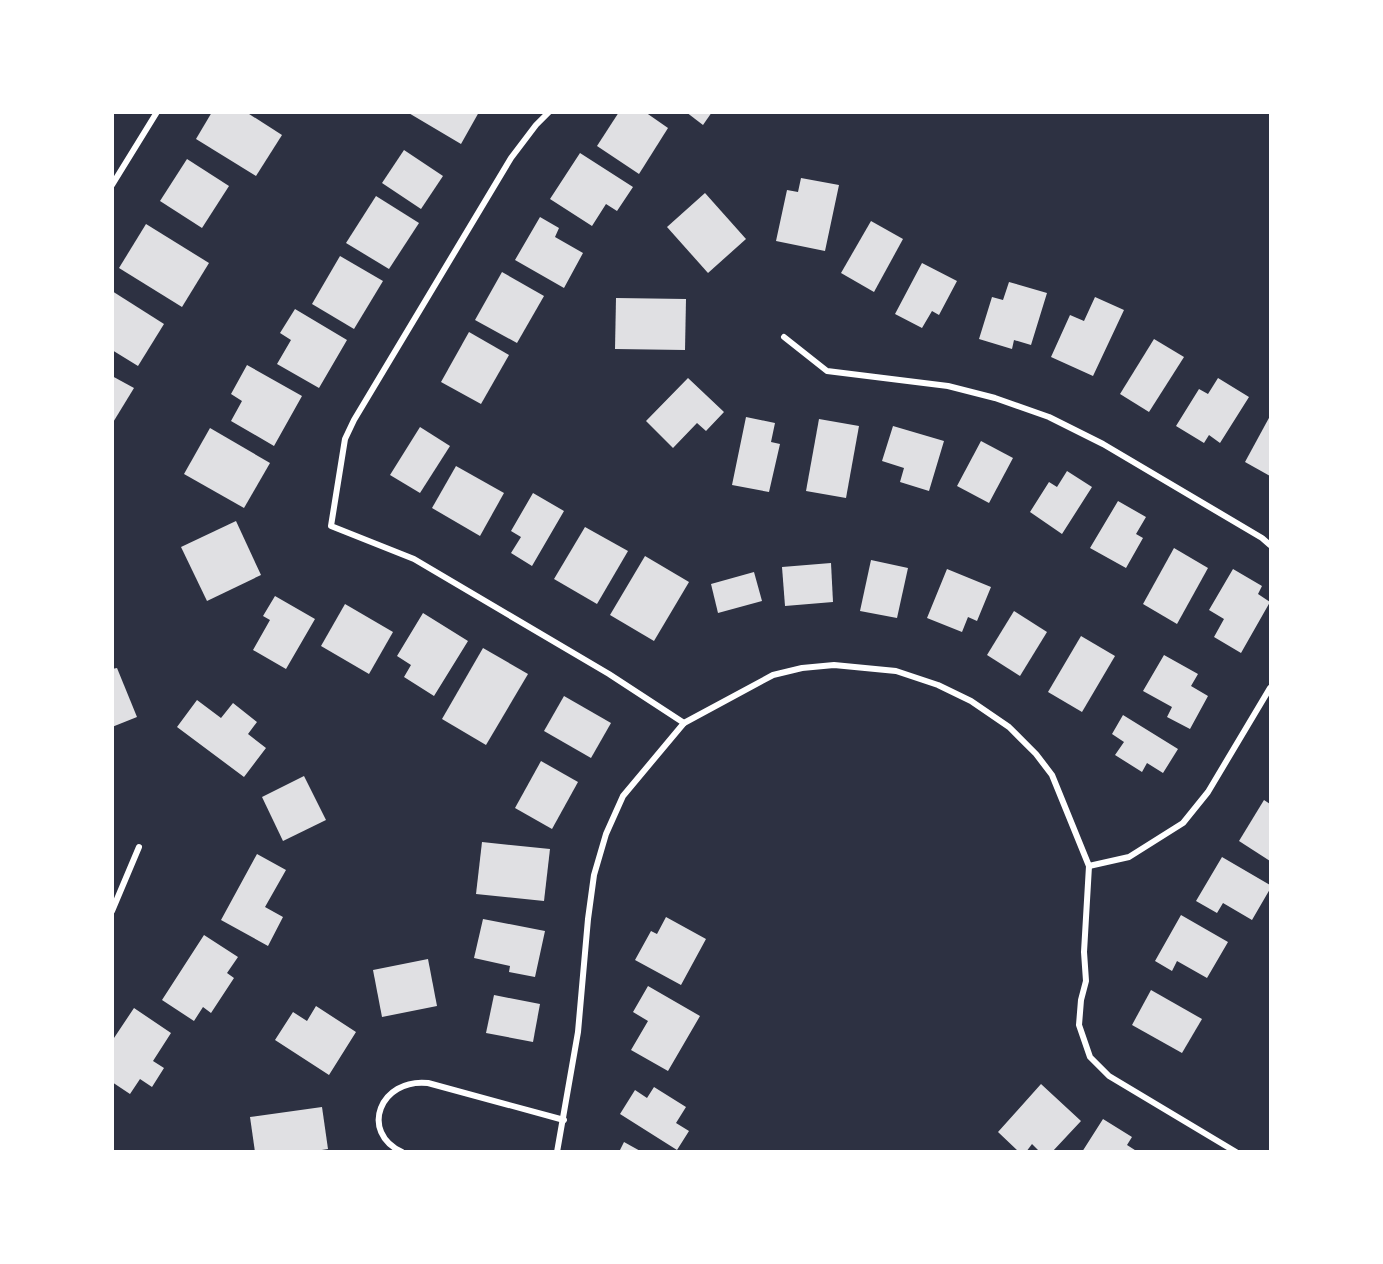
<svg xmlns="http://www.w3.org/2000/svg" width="1383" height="1264" font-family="Raleway,sans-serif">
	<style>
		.building { fill: #e0e0e3 }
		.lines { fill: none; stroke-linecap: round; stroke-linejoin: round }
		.minor { stroke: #fff; stroke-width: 6 }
	</style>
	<rect width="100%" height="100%" fill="#2d3142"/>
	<g class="building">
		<path d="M212,112H246L282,135L256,176L196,139Z"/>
		<path d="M407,112H479L461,144Z"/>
		<path d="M619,112H645L668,128L639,174L597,146Z"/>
		<path d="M686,112H712L703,125Z"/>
		<path d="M404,150L443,176L421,209L382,183Z"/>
		<path d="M580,153L633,187L617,211L606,204L592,226L550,199Z"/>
		<path d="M187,159L229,186L202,228L160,201Z"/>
		<path d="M801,178L839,185L825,251L776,241L787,190L798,192Z"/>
		<path d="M705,193L746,239L708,273L667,227Z"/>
		<path d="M376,196L419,223L389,269L346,243Z"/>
		<path d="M540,217L559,228L555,237L583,253L564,288L515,260Z"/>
		<path d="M871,221L903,239L874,292L841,273Z"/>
		<path d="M146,224L209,263L182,307L119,268Z"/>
		<path d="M340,256L383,281L354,329L312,304Z"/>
		<path d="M922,263L957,281L939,315L932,311L922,328L895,314Z"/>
		<path d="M502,272L544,296L517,343L475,320Z"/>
		<path d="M1009,282L1047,293L1031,345L1014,340L1012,349L979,339L992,297L1003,300Z"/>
		<path d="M112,291L164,324L138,366L112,350Z"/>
		<path d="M1095,297L1124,310L1093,376L1051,357L1070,315L1084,321Z"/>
		<path d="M616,298L686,299L685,350L615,349Z"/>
		<path d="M295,309L347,340L319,388L277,364L291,340L280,333Z"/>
		<path d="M469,332L509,355L481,404L441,382Z"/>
		<path d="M1154,339L1184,357L1149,412L1120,394Z"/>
		<path d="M247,365L302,396L274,446L231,421L242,401L231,394Z"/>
		<path d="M112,376L134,388L112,424Z"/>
		<path d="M688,378L724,412L706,431L697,423L673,448L646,421Z"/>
		<path d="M1218,378L1249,397L1220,443L1209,435L1204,443L1176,426L1199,389L1208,394Z"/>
		<path d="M1270,416V476L1245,462Z"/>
		<path d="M746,417L775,423L771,442L780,444L769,492L732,485Z"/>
		<path d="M819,419L859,426L846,498L806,491Z"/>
		<path d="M893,426L944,441L929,491L900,482L904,468L882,461Z"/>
		<path d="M420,427L450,446L420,493L390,475Z"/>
		<path d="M210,428L270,463L244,508L184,474Z"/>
		<path d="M981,441L1013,458L989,503L957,486Z"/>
		<path d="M456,466L504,493L480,536L432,508Z"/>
		<path d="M1067,471L1092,487L1062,534L1030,512L1049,482L1057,487Z"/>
		<path d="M533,493L564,511L532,566L511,553L521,537L511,531Z"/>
		<path d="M1118,501L1146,517L1136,534L1143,538L1126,568L1090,548Z"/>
		<path d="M236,521L261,575L207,601L181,547Z"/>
		<path d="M585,527L628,551L597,604L554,579Z"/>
		<path d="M1174,548L1208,568L1177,624L1143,604Z"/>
		<path d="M645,556L689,582L654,641L610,615Z"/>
		<path d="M871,560L908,568L897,618L860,611Z"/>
		<path d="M831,563L833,602L785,606L782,567Z"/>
		<path d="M947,569L991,587L977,621L968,617L962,632L927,618Z"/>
		<path d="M1233,569L1262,586L1258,594L1270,602L1241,653L1214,637L1224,619L1209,610Z"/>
		<path d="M754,572L762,601L718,613L711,584Z"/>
		<path d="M275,596L315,619L286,669L253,650L270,620L263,616Z"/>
		<path d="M345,604L393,632L369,674L321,646Z"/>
		<path d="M1014,611L1047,632L1020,676L987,655Z"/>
		<path d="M423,613L468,641L434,696L404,677L411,665L397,656Z"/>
		<path d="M1081,636L1115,656L1082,712L1048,692Z"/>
		<path d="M483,648L528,674L486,745L442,719Z"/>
		<path d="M1164,655L1198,674L1191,686L1208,696L1190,729L1167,717L1172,707L1143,691Z"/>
		<path d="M117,668L137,717L112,727V669Z"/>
		<path d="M564,696L611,723L591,758L544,731Z"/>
		<path d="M197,700L221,718L233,703L257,722L248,734L266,748L244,777L177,727Z"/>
		<path d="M1123,715L1178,749L1163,773L1147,763L1142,772L1115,755L1124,742L1112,734Z"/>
		<path d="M541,761L578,782L552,829L515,808Z"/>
		<path d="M304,776L326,820L283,841L262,797Z"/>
		<path d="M1264,800L1270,804V861L1239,841Z"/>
		<path d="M482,842L550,849L544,901L476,894Z"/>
		<path d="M257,854L286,870L265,907L283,917L268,946L221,920Z"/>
		<path d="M1222,857L1270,885V889L1252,920L1223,903L1217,913L1196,901Z"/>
		<path d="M1181,915L1228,942L1207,978L1177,961L1172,971L1155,961Z"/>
		<path d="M666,917L706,939L681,985L635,960L651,931L657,934Z"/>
		<path d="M483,919L545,931L535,977L509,972L510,966L474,958Z"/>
		<path d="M204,935L238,957L227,973L234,978L211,1013L203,1007L194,1021L162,1000Z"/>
		<path d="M428,959L437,1006L382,1017L373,970Z"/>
		<path d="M648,986L700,1016L668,1071L631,1050L648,1021L633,1012Z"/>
		<path d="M1151,990L1202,1019L1182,1053L1132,1025Z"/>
		<path d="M494,995L540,1004L533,1042L486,1033Z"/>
		<path d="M316,1006L356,1032L329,1075L275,1040L293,1012L307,1021Z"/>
		<path d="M134,1008L171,1033L153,1061L164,1068L152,1087L140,1079L130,1094L112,1082V1041Z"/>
		<path d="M1041,1084L1081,1121L1052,1152H1040L1032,1144L1026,1152H1019L998,1132Z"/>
		<path d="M654,1087L686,1107L676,1123L689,1131L677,1150L620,1114L635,1090L647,1098Z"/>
		<path d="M322,1107L328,1149L309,1152H255L250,1117Z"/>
		<path d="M1103,1119L1132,1137L1127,1145L1138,1152H1082Z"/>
		<path d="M624,1142L642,1152H619Z"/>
	</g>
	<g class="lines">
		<g class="minor">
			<path d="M549,112L536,125L511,158L354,420L345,439L331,526L414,559L609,674L684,723"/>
			<path d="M112,185L157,112"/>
			<path d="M784,337L827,371L948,386L995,398L1049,417L1103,444L1262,538L1270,545"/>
			<path d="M1089,866L1129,857L1183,823L1208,792L1270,688"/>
			<path d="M112,911L139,847"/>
			<path d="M402,1152C359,1132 380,1078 428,1083L564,1120"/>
			<path d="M557,1152L578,1032L588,919L594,875L606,834L623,796L684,723L773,675L802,668L834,665L896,671L938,685L971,701L1009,727L1036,754L1052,775L1089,866L1084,952L1086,981L1081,1000L1079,1025L1090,1057L1109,1076L1236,1152"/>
		</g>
	</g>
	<rect width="1383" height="1264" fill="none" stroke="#ffffff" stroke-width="228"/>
</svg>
